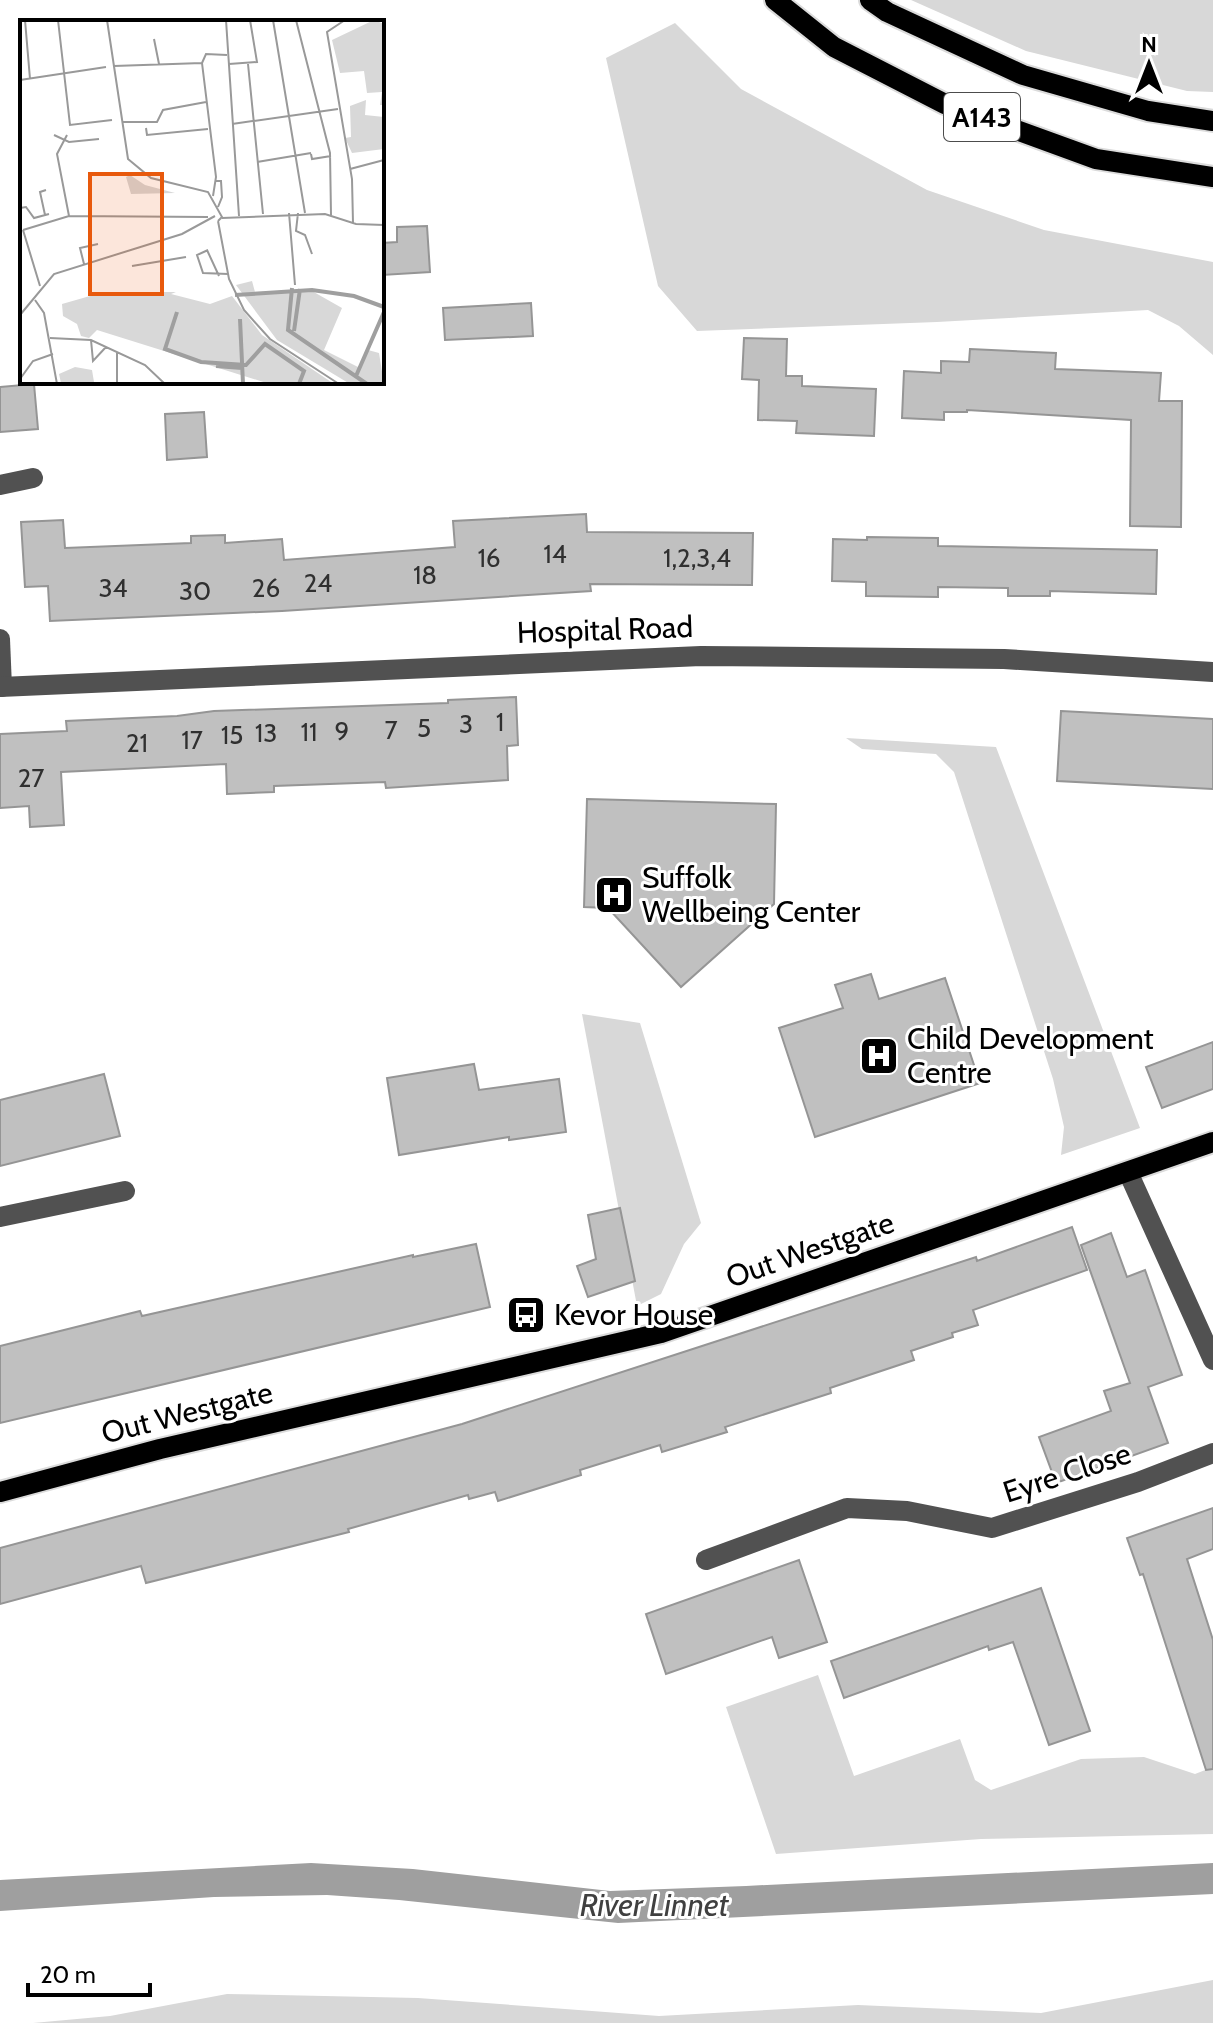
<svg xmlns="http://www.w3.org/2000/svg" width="1213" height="2023" font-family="Cabin,sans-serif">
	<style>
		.green { fill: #d8d8d8 }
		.water { fill: #9f9f9f }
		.building { fill: #c0c0c0; stroke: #959595; stroke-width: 2 }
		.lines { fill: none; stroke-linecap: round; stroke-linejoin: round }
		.major-casing { stroke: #dbdbdb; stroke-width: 24 }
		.minor { stroke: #515151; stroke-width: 20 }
		.major { stroke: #000; stroke-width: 20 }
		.labels { text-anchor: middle; stroke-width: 6; stroke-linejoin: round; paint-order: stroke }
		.number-label { font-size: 26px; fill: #303030 }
		.shield { fill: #fff; stroke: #4c4c4c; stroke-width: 2 }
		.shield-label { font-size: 28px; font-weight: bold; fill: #000 }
		.street-label { font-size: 30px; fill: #000; stroke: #fff }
		.poi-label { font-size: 30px; fill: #000; stroke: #fff; text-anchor: start }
		.water-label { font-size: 32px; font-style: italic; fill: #404040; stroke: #fff }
		.inset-river { fill: none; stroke: #9f9f9f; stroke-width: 4 }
		.inset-road { fill: none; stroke: #999; stroke-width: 2 }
		.view { fill: #e8590c; fill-opacity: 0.15; stroke: #e8590c; stroke-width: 4 }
		.inset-edge { fill: none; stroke: #000; stroke-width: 4 }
	</style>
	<rect width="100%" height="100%" fill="#fff"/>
	<g class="green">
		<path d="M911,0H1213V92L1187,91L1026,51Z"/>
		<path d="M675,23L741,89L927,190L1044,230L1213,262V355L1179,326L1148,310L937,322L697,331L658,286L606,58Z"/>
		<path d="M846,738L996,747L1140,1128L1061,1155L1064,1127L1053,1079L954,772L936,754L862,749Z"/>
		<path d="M582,1014L640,1023L701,1223L684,1244L661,1294L637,1306Z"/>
		<path d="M818,1675L854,1776L960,1739L975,1780L991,1790L1081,1759L1144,1757L1195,1774L1213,1767V1834L981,1839L776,1854L726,1707Z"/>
		<path d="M1213,1980V2023H33L110,2016L227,1994L418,1998L659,2016L858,2005L1041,2013Z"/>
	</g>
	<path class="water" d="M311,1863L413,1869L610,1891L746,1886L1213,1863V1894L618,1923L399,1900L327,1895L214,1897L0,1911V1880Z"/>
	<g class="building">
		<path d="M427,226L430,272L382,275V243L397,242V227Z"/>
		<path d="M531,303L533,336L445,340L443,308Z"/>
		<path d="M744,338L787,339L786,376H802V386L876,389L874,436L796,433L797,421L758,420L759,380L742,379Z"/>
		<path d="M970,349L1056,353L1055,369L1161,373L1159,401H1182L1181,527L1130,526L1131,420L967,410V412H944V420L902,418L904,371L941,373V361L969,362Z"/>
		<path d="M34,384L38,429L0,432V387Z"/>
		<path d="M204,412L207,457L167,460L165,414Z"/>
		<path d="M586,514L587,532L753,533L752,585L590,584L591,591L282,611L50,621L48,586L25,587L21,522L63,520L65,548L191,543V536L225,535V543L282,539L284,560L455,547L453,521Z"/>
		<path d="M867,537L938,538V546L1157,550L1156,594L1050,591V596H1008V588L938,587V597L866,596V582L832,581L833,539L867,540Z"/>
		<path d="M516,697L518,745L507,746L508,780L386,788L385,782L274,786V792L227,794L226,764L124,769L61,772L64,825L30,827L29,806L0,808V734L67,731L66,721L177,716L214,711L448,703V700Z"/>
		<path d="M1061,711L1213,719V789L1057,781Z"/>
		<path d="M587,799L776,804L774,904L681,987L608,908L584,907Z"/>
		<path d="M871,974L879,999L945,978L980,1083L815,1137L779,1028L843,1008L835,985Z"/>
		<path d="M1213,1042V1089L1162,1108L1146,1067Z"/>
		<path d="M474,1064L479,1090L559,1079L566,1132L509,1140V1137L399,1155L387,1078Z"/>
		<path d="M104,1074L120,1136L0,1166V1100Z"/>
		<path d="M620,1208L635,1281L588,1297L577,1266L596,1259L588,1215Z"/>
		<path d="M1072,1227L1087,1270L973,1310L978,1325L952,1333L953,1337L911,1351L914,1360L830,1388L831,1393L725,1427L727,1432L662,1452L660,1445L580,1470L581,1475L498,1501L495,1492L469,1499L468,1495L348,1529L349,1532L146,1583L141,1566L0,1604V1548L462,1424L976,1257L977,1261Z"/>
		<path d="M1111,1233L1127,1277L1145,1270L1182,1375L1148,1387L1168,1443L1056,1483L1039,1437L1111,1411L1104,1391L1130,1383L1081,1245Z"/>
		<path d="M476,1244L490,1307L0,1423V1346L140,1311L142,1316L413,1255V1257Z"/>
		<path d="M1213,1508V1549L1187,1559L1213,1640V1769L1206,1770L1143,1574L1140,1575L1127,1538Z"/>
		<path d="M799,1560L827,1642L779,1658L772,1637L666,1674L646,1614Z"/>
		<path d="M1041,1588L1090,1731L1049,1745L1013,1642L989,1650L988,1646L844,1698L831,1661Z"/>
	</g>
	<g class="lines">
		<defs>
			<g id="major">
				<path d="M775,0L834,47L945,104L1096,159L1213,177"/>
				<path d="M870,0L887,12L1023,75L1148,111L1213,121"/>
				<path d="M0,1492L160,1449L661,1333L1213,1142"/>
			</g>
		</defs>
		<use href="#major" class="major-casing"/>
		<g class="minor">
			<path d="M0,485L33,478"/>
			<path d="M0,639L2,687"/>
			<path d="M0,687L701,656L1004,659L1213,672"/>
			<path d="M1128,1172L1213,1360"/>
			<path d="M0,1217L125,1191"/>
			<path d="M706,1560L847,1508L907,1511L992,1528L1138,1482L1213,1453"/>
		</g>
		<use href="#major" class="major"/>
	</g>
	<defs>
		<symbol id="hospital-square" viewBox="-11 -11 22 22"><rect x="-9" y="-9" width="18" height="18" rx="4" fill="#000" stroke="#fff"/><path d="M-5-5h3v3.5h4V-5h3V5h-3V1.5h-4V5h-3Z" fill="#fff"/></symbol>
		<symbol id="bus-square" viewBox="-11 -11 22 22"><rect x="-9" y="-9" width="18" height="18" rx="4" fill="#000" stroke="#fff"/><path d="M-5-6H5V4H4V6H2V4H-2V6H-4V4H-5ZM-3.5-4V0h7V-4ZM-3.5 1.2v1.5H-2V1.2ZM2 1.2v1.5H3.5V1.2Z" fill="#fff"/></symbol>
	</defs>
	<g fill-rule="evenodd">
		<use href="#hospital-square" x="592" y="873" width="44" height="44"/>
		<use href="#hospital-square" x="857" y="1034" width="44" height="44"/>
		<use href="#bus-square" x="504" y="1293" width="44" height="44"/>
	</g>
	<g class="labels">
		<g class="number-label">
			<text x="555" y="563">14</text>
			<text x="489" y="567">16</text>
			<text x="697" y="567">1,2,3,4</text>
			<text x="425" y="584">18</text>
			<text x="318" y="592">24</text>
			<text x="113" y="597">34</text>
			<text x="266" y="597">26</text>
			<text x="195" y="600">30</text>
			<text x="500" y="731">1</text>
			<text x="466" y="733">3</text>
			<text x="424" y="737">5</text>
			<text x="391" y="739">7</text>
			<text x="342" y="740">9</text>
			<text x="309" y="741">11</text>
			<text x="266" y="742">13</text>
			<text x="232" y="744">15</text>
			<text x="192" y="749">17</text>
			<text x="137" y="752">21</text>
			<text x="31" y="787">27</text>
		</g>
		<rect class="shield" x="944" y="93" width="76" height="48" rx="6"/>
		<g class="shield-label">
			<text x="982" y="127">A143</text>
		</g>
		<g class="street-label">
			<text transform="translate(605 630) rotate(-2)" y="10">Hospital Road</text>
			<text transform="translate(810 1250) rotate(-19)" y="10">Out Westgate</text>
			<text transform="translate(187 1413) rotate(-14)" y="10">Out Westgate</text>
			<text transform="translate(1067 1473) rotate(-18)" y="10">Eyre Close</text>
		</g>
		<g class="poi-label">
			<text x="642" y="888">Suffolk<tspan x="642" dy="34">Wellbeing Center</tspan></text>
			<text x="907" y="1049">Child Development<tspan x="907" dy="34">Centre</tspan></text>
			<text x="554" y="1325">Kevor House</text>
		</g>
		<g class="water-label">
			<text x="654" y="1916">River Linnet</text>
		</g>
	</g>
	<g transform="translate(20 20)">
		<rect width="364" height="364" fill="#fff"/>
		<path d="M354,0L364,4V85H360L362,72L347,73L344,51L320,53L312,20ZM346,80L345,95L364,97V129L332,133L325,118L331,117L330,86ZM110,155L125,165L155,173L111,174L106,157ZM232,261L235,272L292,271L322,288L304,330L340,348L348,330L359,333L364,364H330L257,320L216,265ZM84,272H156L151,274L190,284L212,276L242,315L314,364H250L77,310L69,318L61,316L57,304L43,296L42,284ZM55,347L72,350L74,362L41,363L39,354Z" fill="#d8d8d8"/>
		<path class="inset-river" d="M272,268L268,310L347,364M215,275L292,270L334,276L364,287M157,292L145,329L181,342L226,345L245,324L284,351L279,364M220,299L223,364M274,311L280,269M196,346L222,348M336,356L364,292"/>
		<path class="inset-road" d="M5,0L10,59M38,0L50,105L92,100M87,0L108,139L131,158L188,172L202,197L198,201M206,0L219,196M253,0L285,193M276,0L310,133L311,195M325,0L307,12L332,159L333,203M134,19L139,44M209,44L237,42L230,0M228,44L243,194M94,46L182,43M0,60L86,47M102,102H137L143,90L186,82M212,104L318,89M126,108L127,115L188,109M34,115L49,122L79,119M47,115L37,134L49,196M291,134L292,139L311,136M237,142L291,133M330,149L364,140M196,161H201L202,177L198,187M193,176L196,157L182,43L186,34L207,35M0,188L6,187L14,198L29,194M269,193L275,265M278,193L276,211L285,215L292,234M25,195L20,172L26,170M202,198L305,194L336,204L364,205M198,201L209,259L224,290L250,319L319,364M3,210L49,196L188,197M3,210L20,266M187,230L199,256M188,230L177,235L183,253L208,254M64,244L60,228L78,224M112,246L166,237M15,280L24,293L37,364M0,295L34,254L162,214L195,196M30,318L71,320L125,345L145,364M71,320L73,341L86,327M0,359L13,341L33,334M97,364V332"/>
		<path class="view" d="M70,154H142V274H70Z"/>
		<rect width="364" height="364" class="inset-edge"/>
	</g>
	<g transform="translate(1149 64)" stroke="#ffffff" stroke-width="6" paint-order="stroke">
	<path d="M0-6L14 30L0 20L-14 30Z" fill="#000000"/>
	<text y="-12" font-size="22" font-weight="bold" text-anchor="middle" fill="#000000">N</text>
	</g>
	<path d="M28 1983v12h122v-12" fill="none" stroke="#000000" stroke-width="4"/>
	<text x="40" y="1983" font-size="24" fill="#000000" stroke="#ffffff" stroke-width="6" paint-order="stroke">20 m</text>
</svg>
